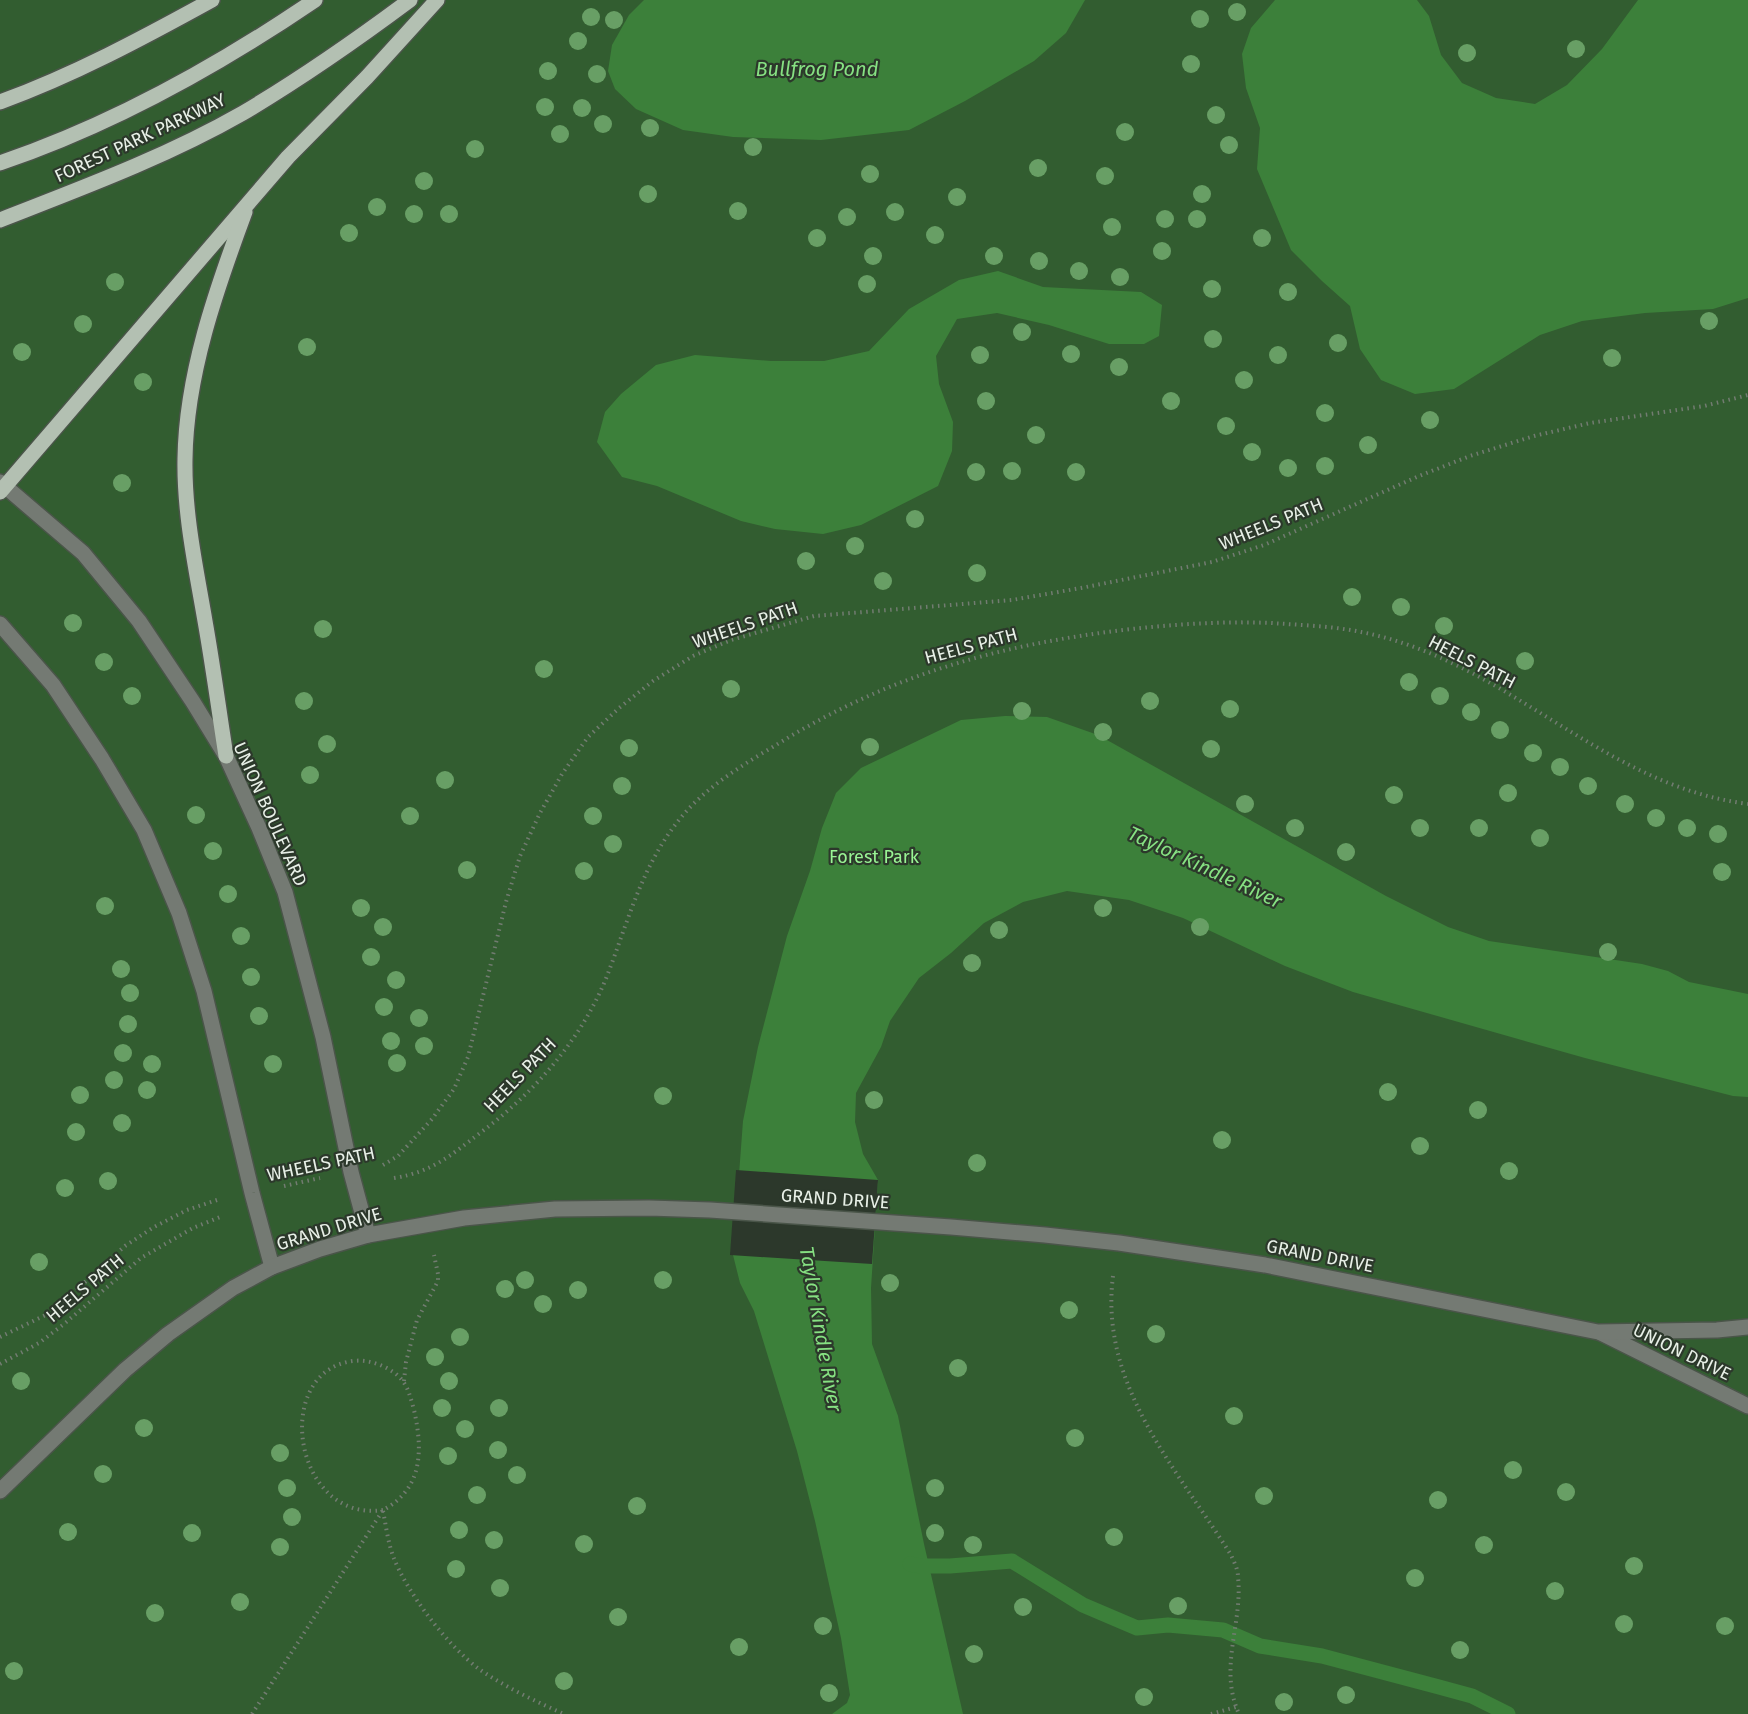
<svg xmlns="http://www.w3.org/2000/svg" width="1748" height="1714" font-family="'Fira Sans',sans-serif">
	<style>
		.green { fill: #325d30 }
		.water { fill: #3c803a }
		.pier { fill: #2c382b }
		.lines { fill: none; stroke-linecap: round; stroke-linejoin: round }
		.stream { stroke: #3c803a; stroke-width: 15 }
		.minor-casing { stroke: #4a5549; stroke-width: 18 }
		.major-casing { stroke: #4a5549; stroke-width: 18 }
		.path { stroke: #727c71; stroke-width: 4; stroke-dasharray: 1.5 4.5; stroke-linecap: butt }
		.minor { stroke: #747a73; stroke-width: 15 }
		.major { stroke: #b3c0b2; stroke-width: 15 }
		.tree { fill: #689f65 }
		.labels { text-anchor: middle; stroke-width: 4.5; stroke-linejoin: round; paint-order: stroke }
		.street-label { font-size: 18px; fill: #e8f0e7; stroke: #2c382b }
		.park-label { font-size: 18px; fill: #99f494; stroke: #2c382b }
		.water-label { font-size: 20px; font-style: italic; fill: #86e182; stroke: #2c382b }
	</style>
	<rect width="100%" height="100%" fill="#2c382b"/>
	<rect class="green" x="0" y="0" width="1748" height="1714"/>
	<g class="water">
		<path d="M644,0H1085L1066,33L1034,61L965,101L909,130L821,140L733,137L683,130L636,109L615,89L608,71L612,45L629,15Z"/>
		<path d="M1275,0H1417L1429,16L1441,55L1462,83L1496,98L1535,104L1567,85L1602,49L1638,0H1748V298L1713,309L1645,313L1582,321L1540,335L1454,389L1415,394L1381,380L1360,349L1350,306L1322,281L1291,250L1257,169L1260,128L1246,88L1242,54L1251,28Z"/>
		<path d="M998,271L1043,287L1141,292L1162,305L1159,336L1144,344H1109L1049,325L997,313L957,319L936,356L939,384L953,422L952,451L938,486L861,525L823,534L775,529L741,521L657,486L622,477L597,442L605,412L621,394L656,365L695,355L771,361H824L869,351L909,309L959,280Z"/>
		<path d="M1005,716L1047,717L1098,735L1386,896L1448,927L1489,941L1642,964L1668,971L1689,982L1748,994V1097L1733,1096L1585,1058L1353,992L1285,966L1183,918L1129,900L1067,891L1023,902L984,923L951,953L919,978L890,1021L881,1047L856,1093L855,1122L863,1154L878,1180L871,1288L872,1344L898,1416L924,1544L963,1714H832L847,1703L850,1695L841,1638L815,1521L797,1451L754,1311L740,1283L733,1255L743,1121L758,1047L787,936L810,871L822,828L836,793L861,768L961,720Z"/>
	</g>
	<path class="pier" d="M736,1170L878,1180L872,1264L730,1255Z"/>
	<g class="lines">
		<path class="stream" d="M910,1564L921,1566H950L1012,1561L1083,1605L1137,1628L1168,1625L1223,1630L1260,1646L1322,1656L1439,1687L1472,1696L1508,1714"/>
		<defs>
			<g id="minor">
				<path d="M0,482L83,553L139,621L193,702L226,756L259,828L285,892L323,1037L351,1172L368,1235"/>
				<path d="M0,624L53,685L102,759L144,830L179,913L204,991L252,1193L272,1267"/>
				<path d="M1601,1333L1748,1406"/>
				<path d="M0,1491L125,1370L168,1334L233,1288L272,1267L320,1249L368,1235L464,1218L555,1209L649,1208L710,1210L951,1227L1045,1235L1119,1243L1265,1265L1598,1332L1717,1330L1748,1327"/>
			</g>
			<g id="major">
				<path d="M0,102C74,75 143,38 212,0"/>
				<path d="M0,163C112,125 218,66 315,0"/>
				<path d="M0,220C82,188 166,157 243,113C302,78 355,41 410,0"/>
				<path d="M0,492L288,157L367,77L437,0"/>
				<path d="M226,756C219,711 213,666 205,621C196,568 184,514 185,459C186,375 216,290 245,212"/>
			</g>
		</defs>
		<use href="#minor" class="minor-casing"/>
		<use href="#major" class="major-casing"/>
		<g class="path">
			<path d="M383,1165L398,1156L432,1119L454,1089L468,1057L506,902L520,856L540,813L562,774L588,737L619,708L653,681L693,656L731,640L814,616L1012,600L1081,588L1212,562L1264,545L1419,476L1470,456L1534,436L1590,423L1704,406L1748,395"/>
			<path d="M394,1178C432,1172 450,1156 480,1133C534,1093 582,1039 607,976C629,919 643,861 684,814C708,786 744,764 776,745C889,675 1000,644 1132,629C1178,624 1224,621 1271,623C1300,625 1332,626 1361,632C1403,640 1445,658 1483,679C1570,727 1646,791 1748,804"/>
			<path d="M284,1186L320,1178"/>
			<path d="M1113,1276C1099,1385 1177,1469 1231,1555C1234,1562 1238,1569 1238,1577C1243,1624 1218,1667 1239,1714"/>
			<path d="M0,1337L52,1312L125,1246L154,1227L187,1210L220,1199"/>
			<path d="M0,1364L39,1343L64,1324L141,1258L193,1228L220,1217"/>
			<path d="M404,1381L406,1362L417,1320L438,1281V1274L434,1255"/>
			<path d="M383,1511C386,1526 388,1542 393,1556C407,1593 447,1645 479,1669C505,1687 535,1701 564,1714"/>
			<path d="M252,1714L383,1510C423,1489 423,1450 414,1410C410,1396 408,1384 396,1374C384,1365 368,1359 353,1361C271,1371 293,1523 383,1510"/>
			<path d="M1211,1714L1236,1707"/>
		</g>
		<use href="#minor" class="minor"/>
		<use href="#major" class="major"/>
	</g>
	<g class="tree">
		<circle cx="1237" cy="12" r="9"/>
		<circle cx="591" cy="17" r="9"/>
		<circle cx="1200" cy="19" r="9"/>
		<circle cx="614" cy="20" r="9"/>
		<circle cx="578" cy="41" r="9"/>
		<circle cx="1576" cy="49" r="9"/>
		<circle cx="1467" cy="53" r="9"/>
		<circle cx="1191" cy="64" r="9"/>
		<circle cx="548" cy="71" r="9"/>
		<circle cx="597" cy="74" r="9"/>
		<circle cx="545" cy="107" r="9"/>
		<circle cx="582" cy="108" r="9"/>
		<circle cx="1216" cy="115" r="9"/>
		<circle cx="603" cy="124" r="9"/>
		<circle cx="650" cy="128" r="9"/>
		<circle cx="1125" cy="132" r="9"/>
		<circle cx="560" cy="134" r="9"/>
		<circle cx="1229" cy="145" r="9"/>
		<circle cx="753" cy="147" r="9"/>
		<circle cx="475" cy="149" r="9"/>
		<circle cx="1038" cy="168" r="9"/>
		<circle cx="870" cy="174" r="9"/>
		<circle cx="1105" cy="176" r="9"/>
		<circle cx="424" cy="181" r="9"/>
		<circle cx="648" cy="194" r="9"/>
		<circle cx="1202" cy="194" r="9"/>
		<circle cx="957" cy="197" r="9"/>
		<circle cx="377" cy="207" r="9"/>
		<circle cx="738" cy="211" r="9"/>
		<circle cx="895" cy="212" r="9"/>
		<circle cx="414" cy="214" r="9"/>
		<circle cx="449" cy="214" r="9"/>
		<circle cx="847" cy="217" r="9"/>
		<circle cx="1165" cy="219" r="9"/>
		<circle cx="1197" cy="219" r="9"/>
		<circle cx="1112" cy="227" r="9"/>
		<circle cx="349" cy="233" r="9"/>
		<circle cx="935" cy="235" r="9"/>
		<circle cx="817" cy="238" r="9"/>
		<circle cx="1262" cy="238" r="9"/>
		<circle cx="1162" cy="251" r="9"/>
		<circle cx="873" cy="256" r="9"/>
		<circle cx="994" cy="256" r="9"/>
		<circle cx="1039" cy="261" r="9"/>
		<circle cx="1079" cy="271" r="9"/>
		<circle cx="1120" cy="277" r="9"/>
		<circle cx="115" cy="282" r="9"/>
		<circle cx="867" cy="284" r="9"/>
		<circle cx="1212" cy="289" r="9"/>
		<circle cx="1288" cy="292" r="9"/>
		<circle cx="1709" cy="321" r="9"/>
		<circle cx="83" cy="324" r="9"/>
		<circle cx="1022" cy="332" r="9"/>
		<circle cx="1213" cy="339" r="9"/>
		<circle cx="1338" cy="343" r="9"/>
		<circle cx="307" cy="347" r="9"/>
		<circle cx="22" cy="352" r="9"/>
		<circle cx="1071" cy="354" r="9"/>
		<circle cx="980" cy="355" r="9"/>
		<circle cx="1278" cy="355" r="9"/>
		<circle cx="1612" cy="358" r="9"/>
		<circle cx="1119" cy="367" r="9"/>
		<circle cx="1244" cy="380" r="9"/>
		<circle cx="143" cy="382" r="9"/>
		<circle cx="986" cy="401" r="9"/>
		<circle cx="1171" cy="401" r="9"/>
		<circle cx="1325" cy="413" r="9"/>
		<circle cx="1430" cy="420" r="9"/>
		<circle cx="1226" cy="426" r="9"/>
		<circle cx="1036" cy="435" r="9"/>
		<circle cx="1368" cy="445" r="9"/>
		<circle cx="1252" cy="452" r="9"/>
		<circle cx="1325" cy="466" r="9"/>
		<circle cx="1288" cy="468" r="9"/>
		<circle cx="1012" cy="471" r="9"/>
		<circle cx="976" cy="472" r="9"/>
		<circle cx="1076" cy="472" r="9"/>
		<circle cx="122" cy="483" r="9"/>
		<circle cx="915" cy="519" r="9"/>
		<circle cx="855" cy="546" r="9"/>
		<circle cx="806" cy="561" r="9"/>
		<circle cx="977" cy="573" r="9"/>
		<circle cx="883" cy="581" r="9"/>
		<circle cx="1352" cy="597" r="9"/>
		<circle cx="1401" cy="607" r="9"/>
		<circle cx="73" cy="623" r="9"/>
		<circle cx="1444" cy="626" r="9"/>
		<circle cx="323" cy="629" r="9"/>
		<circle cx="1525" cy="661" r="9"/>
		<circle cx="104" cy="662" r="9"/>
		<circle cx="544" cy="669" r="9"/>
		<circle cx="1409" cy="682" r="9"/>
		<circle cx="731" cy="689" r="9"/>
		<circle cx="132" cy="696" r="9"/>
		<circle cx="1440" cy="696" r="9"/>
		<circle cx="304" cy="701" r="9"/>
		<circle cx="1150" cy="701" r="9"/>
		<circle cx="1230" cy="709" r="9"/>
		<circle cx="1022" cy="711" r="9"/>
		<circle cx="1471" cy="712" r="9"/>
		<circle cx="1500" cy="730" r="9"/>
		<circle cx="1103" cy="732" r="9"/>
		<circle cx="327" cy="744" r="9"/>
		<circle cx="870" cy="747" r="9"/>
		<circle cx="629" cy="748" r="9"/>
		<circle cx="1211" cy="749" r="9"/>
		<circle cx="1533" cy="753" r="9"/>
		<circle cx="1560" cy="767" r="9"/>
		<circle cx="310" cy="775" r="9"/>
		<circle cx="445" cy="780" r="9"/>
		<circle cx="622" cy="786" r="9"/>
		<circle cx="1588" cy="786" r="9"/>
		<circle cx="1508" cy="793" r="9"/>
		<circle cx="1394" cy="795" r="9"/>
		<circle cx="1245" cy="804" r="9"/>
		<circle cx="1625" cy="804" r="9"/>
		<circle cx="196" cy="815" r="9"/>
		<circle cx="410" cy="816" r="9"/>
		<circle cx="593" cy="816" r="9"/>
		<circle cx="1656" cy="818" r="9"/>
		<circle cx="1295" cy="828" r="9"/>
		<circle cx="1420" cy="828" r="9"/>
		<circle cx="1479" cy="828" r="9"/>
		<circle cx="1687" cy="828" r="9"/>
		<circle cx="1718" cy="834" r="9"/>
		<circle cx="1540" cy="838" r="9"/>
		<circle cx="613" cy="844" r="9"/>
		<circle cx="213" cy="851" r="9"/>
		<circle cx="1346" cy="852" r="9"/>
		<circle cx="467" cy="870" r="9"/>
		<circle cx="584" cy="871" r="9"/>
		<circle cx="1722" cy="872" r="9"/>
		<circle cx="228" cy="894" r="9"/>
		<circle cx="105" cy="906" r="9"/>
		<circle cx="361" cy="908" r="9"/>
		<circle cx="1103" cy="908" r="9"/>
		<circle cx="383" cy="927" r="9"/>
		<circle cx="1200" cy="927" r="9"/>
		<circle cx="999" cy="930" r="9"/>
		<circle cx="241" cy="936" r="9"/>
		<circle cx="1608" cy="952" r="9"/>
		<circle cx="371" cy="957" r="9"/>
		<circle cx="972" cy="963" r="9"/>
		<circle cx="121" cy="969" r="9"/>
		<circle cx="251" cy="977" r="9"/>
		<circle cx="396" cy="980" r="9"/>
		<circle cx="130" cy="993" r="9"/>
		<circle cx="384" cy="1007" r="9"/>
		<circle cx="259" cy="1016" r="9"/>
		<circle cx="419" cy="1018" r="9"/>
		<circle cx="128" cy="1024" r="9"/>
		<circle cx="391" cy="1041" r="9"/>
		<circle cx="424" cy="1046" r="9"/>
		<circle cx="123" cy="1053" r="9"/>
		<circle cx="397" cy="1063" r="9"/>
		<circle cx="152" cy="1064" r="9"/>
		<circle cx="273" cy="1064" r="9"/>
		<circle cx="114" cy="1080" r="9"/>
		<circle cx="147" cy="1090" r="9"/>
		<circle cx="1388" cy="1092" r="9"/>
		<circle cx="80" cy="1095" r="9"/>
		<circle cx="663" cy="1096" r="9"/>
		<circle cx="874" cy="1100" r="9"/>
		<circle cx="1478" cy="1110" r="9"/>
		<circle cx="122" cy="1123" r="9"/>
		<circle cx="76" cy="1132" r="9"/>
		<circle cx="1222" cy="1140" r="9"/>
		<circle cx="1420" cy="1146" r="9"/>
		<circle cx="977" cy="1163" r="9"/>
		<circle cx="1509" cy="1171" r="9"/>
		<circle cx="108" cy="1181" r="9"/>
		<circle cx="65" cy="1188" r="9"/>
		<circle cx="39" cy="1262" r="9"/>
		<circle cx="525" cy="1280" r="9"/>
		<circle cx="663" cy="1280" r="9"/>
		<circle cx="890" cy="1283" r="9"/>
		<circle cx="505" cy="1289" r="9"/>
		<circle cx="578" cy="1290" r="9"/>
		<circle cx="543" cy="1304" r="9"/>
		<circle cx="1069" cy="1310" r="9"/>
		<circle cx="1156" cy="1334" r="9"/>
		<circle cx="460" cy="1337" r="9"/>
		<circle cx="435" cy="1357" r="9"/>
		<circle cx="958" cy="1368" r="9"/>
		<circle cx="21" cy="1381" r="9"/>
		<circle cx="449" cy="1381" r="9"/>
		<circle cx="442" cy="1408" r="9"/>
		<circle cx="499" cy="1408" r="9"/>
		<circle cx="1234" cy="1416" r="9"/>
		<circle cx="144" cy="1428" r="9"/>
		<circle cx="465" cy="1429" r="9"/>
		<circle cx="1075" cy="1438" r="9"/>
		<circle cx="498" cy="1450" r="9"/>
		<circle cx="280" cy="1453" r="9"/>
		<circle cx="448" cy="1456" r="9"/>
		<circle cx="1513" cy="1470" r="9"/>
		<circle cx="103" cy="1474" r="9"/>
		<circle cx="517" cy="1475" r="9"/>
		<circle cx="287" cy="1488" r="9"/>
		<circle cx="935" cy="1488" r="9"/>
		<circle cx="1566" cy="1492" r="9"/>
		<circle cx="477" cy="1495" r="9"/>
		<circle cx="1264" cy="1496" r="9"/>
		<circle cx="1438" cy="1500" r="9"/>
		<circle cx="637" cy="1506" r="9"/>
		<circle cx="292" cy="1517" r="9"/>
		<circle cx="459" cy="1530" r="9"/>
		<circle cx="68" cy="1532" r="9"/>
		<circle cx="192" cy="1533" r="9"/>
		<circle cx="935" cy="1533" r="9"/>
		<circle cx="1114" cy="1537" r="9"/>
		<circle cx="494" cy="1540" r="9"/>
		<circle cx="584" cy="1544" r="9"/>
		<circle cx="973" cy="1545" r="9"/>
		<circle cx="1484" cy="1545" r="9"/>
		<circle cx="280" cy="1547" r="9"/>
		<circle cx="1634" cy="1566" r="9"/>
		<circle cx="456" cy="1569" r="9"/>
		<circle cx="1415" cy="1578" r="9"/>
		<circle cx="500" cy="1588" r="9"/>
		<circle cx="1555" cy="1591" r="9"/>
		<circle cx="240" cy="1602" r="9"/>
		<circle cx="1178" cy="1606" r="9"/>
		<circle cx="1023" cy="1607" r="9"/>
		<circle cx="155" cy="1613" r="9"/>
		<circle cx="618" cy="1617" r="9"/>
		<circle cx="1624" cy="1624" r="9"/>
		<circle cx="823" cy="1626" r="9"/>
		<circle cx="1725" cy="1626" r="9"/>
		<circle cx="739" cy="1647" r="9"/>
		<circle cx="1460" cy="1650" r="9"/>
		<circle cx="974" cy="1654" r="9"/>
		<circle cx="14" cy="1671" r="9"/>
		<circle cx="564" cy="1681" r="9"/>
		<circle cx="829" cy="1693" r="9"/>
		<circle cx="1346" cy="1695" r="9"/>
		<circle cx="1144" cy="1697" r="9"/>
		<circle cx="1284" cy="1702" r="9"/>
	</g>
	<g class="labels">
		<g class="street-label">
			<text transform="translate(140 138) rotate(-25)" y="6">FOREST PARK PARKWAY</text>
			<text transform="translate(1271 524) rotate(-22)" y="6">WHEELS PATH</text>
			<text transform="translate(745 625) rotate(-19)" y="6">WHEELS PATH</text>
			<text transform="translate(971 646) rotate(-15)" y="6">HEELS PATH</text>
			<text transform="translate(1472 662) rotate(27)" y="6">HEELS PATH</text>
			<text transform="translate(270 814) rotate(66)" y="6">UNION BOULEVARD</text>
			<text transform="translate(520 1075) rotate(-46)" y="6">HEELS PATH</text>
			<text transform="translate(321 1164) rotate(-12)" y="6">WHEELS PATH</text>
			<text transform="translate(835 1199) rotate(4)" y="6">GRAND DRIVE</text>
			<text transform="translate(329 1229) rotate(-17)" y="6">GRAND DRIVE</text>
			<text transform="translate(1320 1256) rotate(11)" y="6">GRAND DRIVE</text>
			<text transform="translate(85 1288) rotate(-40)" y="6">HEELS PATH</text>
			<text transform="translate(1682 1352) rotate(26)" y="6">UNION DRIVE</text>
		</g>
		<g class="park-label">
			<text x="874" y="863">Forest Park</text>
		</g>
		<g class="water-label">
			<text x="817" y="76">Bullfrog Pond</text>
			<text transform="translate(1205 867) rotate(25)" y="7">Taylor Kindle River</text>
			<text transform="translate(821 1329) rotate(80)" y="7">Taylor Kindle River</text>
		</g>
	</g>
</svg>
